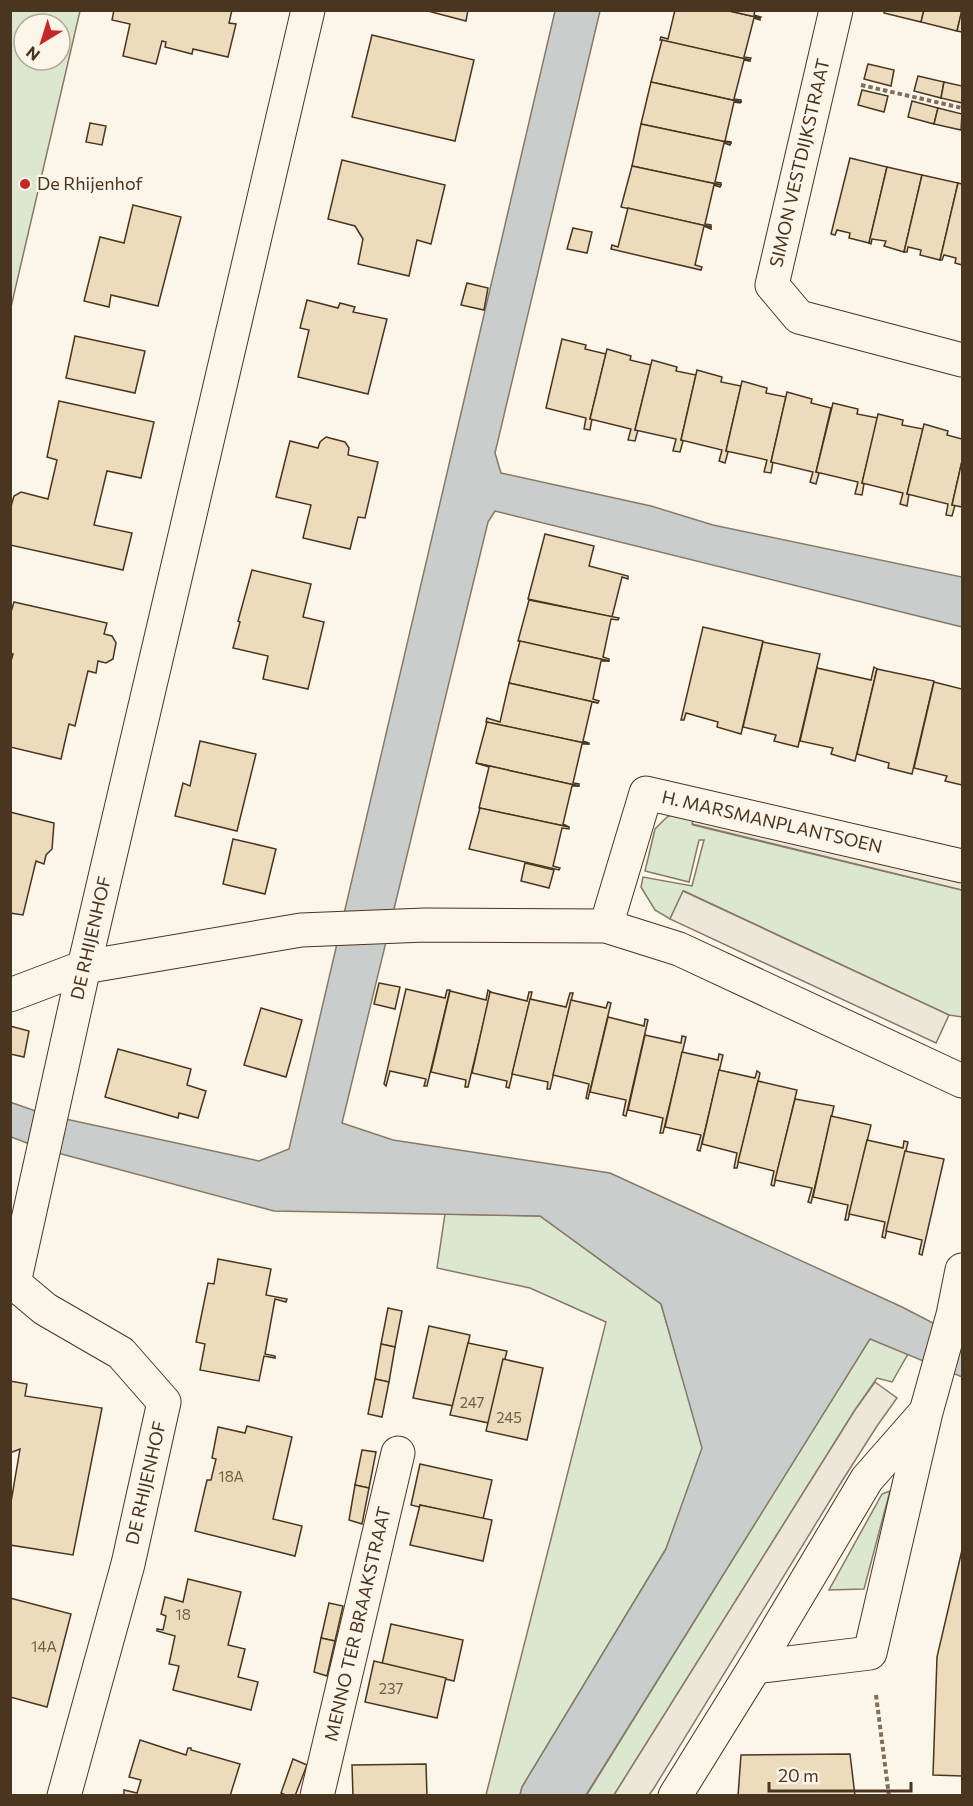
<svg xmlns="http://www.w3.org/2000/svg" width="973" height="1806" font-family="Commissioner,sans-serif">
	<style>
		.green { fill: #dce7d0; stroke: #887966; stroke-width: 1.5; fill-rule: evenodd }
		.parking { fill: #ede7d9; stroke: #887966; stroke-width: 1.5 }
		.water { fill: #c9cecd; stroke: #887966; stroke-width: 1.5 }
		.building { fill: #ecdcbc; stroke: #4a3520; stroke-width: 1.5 }
		.lines { fill: none; stroke-linecap: round; stroke-linejoin: round }
		.minor-casing { stroke: #4a3520; stroke-width: 35 }
		.path { stroke: #7f6f5c; stroke-width: 4; stroke-dasharray: 4.5 3; stroke-linecap: butt }
		.minor { stroke: #fbf6e9; stroke-width: 33 }
		.poi-dot { fill: #c62828; stroke: #fbf6e9; stroke-width: 2 }
		.labels { text-anchor: middle; stroke-width: 4.5; stroke-linejoin: round; paint-order: stroke }
		.number-label { font-size: 15px; fill: #725f47 }
		.street-label { font-size: 18px; fill: #4a3520; stroke: #fbf6e9 }
		.poi-label { font-size: 18px; fill: #4a3520; stroke: #fbf6e9; text-anchor: start }
	</style>
	<rect width="100%" height="100%" fill="#fbf6e9"/>
	<g class="green">
		<path d="M10,11H80L11,307H10ZM24,24H60V60H24Z"/>
		<path d="M678,811L695,814L693,825L962,890V1017L949,1015L684,891L670,919L655,910L641,887L643,877L692,886L704,840H699L689,882L645,871L655,829L667,817Z"/>
		<path d="M445,1214L540,1216L661,1304L703,1448L666,1549L522,1787L520,1795H486L606,1322L530,1288L437,1268Z"/>
		<path d="M870,1338L908,1354L892,1382L877,1378L855,1410L614,1795L586,1796Z"/>
		<path d="M890,1491L864,1589L829,1590L882,1494Z"/>
	</g>
	<g class="parking">
		<path d="M695,814L962,879V890L692,824Z"/>
		<path d="M683,891L949,1015L936,1043L670,919Z"/>
		<path d="M875,1382L897,1398L877,1426L842,1481L654,1788L649,1795H614L855,1410Z"/>
	</g>
	<path class="water" d="M555,11H600L495,453L501,473L651,506L713,525L962,577V627L495,511L488,522L342,1123L393,1140L610,1173L902,1307L962,1338V1377L870,1339L586,1795H520L522,1787L666,1549L702,1448L661,1304L540,1216L274,1211L43,1149L11,1137L10,1102L47,1115L259,1161L289,1149Z"/>
	<g class="building">
		<path d="M114,10H232L229,23L236,24L228,57L193,49L192,54L165,47L166,42L162,41L156,64L123,56L130,24L112,20Z"/>
		<path d="M424,10H468L466,21Z"/>
		<path d="M675,10H725L760,18V20L754,18L744,57L751,58L750,60L660,40L661,37L668,39Z"/>
		<path d="M725,10H755L754,15L761,17L760,18Z"/>
		<path d="M885,10H924L921,22L884,13Z"/>
		<path d="M924,10H962L957,31L921,22Z"/>
		<path d="M962,10V32L957,31Z"/>
		<path d="M372,35L474,60L455,141L352,117Z"/>
		<path d="M662,40L750,60V61L744,60L734,99L741,100V102L651,82Z"/>
		<path d="M868,64L894,70L891,86L864,79Z"/>
		<path d="M918,76L944,82L941,98L914,91Z"/>
		<path d="M651,82L741,102L740,103L734,102L725,141L731,142V143L641,124Z"/>
		<path d="M944,82L962,86V103L941,98Z"/>
		<path d="M862,90L888,96L884,112L858,105Z"/>
		<path d="M912,101L938,108L934,124L908,117Z"/>
		<path d="M938,108L962,114L961,130L934,124Z"/>
		<path d="M90,123L106,126L102,145L86,142Z"/>
		<path d="M641,124L731,143L730,145L724,143L715,182L721,183V185L632,166Z"/>
		<path d="M850,158L887,167L869,243L849,238L850,233L837,230L835,235L831,234Z"/>
		<path d="M342,160L445,185L431,244L417,240L409,276L358,264L363,239L355,226L328,219Z"/>
		<path d="M632,166L721,185L720,187L714,185L705,224L711,225V227L621,207Z"/>
		<path d="M887,167L922,175L904,252L884,246L886,241L872,239L871,244L869,243Z"/>
		<path d="M922,175L958,183L940,260L920,255L921,250L908,247L907,252H904Z"/>
		<path d="M958,183L962,184V265L955,263L956,258L944,255L942,260H940Z"/>
		<path d="M133,205L181,217L158,306L111,295L109,307L84,301L100,237L124,243Z"/>
		<path d="M628,208L711,227V229L704,226L695,265L702,267L701,270L611,249L612,245L618,247Z"/>
		<path d="M573,228L592,232L587,253L567,249Z"/>
		<path d="M467,283L488,288L484,310L461,305Z"/>
		<path d="M307,300L338,308L340,303L355,307L353,312L387,319L368,394L298,377L309,330L300,328Z"/>
		<path d="M75,336L145,351L135,393L66,378Z"/>
		<path d="M562,339L586,345L585,349L606,354L590,419H592L590,430L584,429L586,418L546,408Z"/>
		<path d="M607,349L631,356L630,360L651,365L635,430H638L635,441L628,440L631,429L590,419Z"/>
		<path d="M652,360L677,367L676,371L696,375L681,440L683,441L680,452L673,451L676,439L635,430Z"/>
		<path d="M697,370L722,377L721,382L741,386L726,451L728,452L725,463L719,461L722,450L681,440Z"/>
		<path d="M742,381L767,388L766,393L786,397L771,462H773L771,473L764,472L767,460L726,451Z"/>
		<path d="M787,392L812,399L811,403L831,408L816,472L819,473L816,484L810,482L813,472L771,462Z"/>
		<path d="M59,401L154,422L141,478L107,471L94,525L132,533L123,570L10,545V510L14,496L21,492L48,499L57,460L47,457Z"/>
		<path d="M833,403L858,409L857,414L878,418L862,483L864,484L862,495L855,494L858,482L816,472Z"/>
		<path d="M878,414L903,420L902,425L923,429L907,494H909L907,506L900,504L903,493L862,483Z"/>
		<path d="M924,424L948,431L947,435L962,439V461L952,505H955L952,516L946,515L948,504L907,494Z"/>
		<path d="M326,437L345,442L349,448L348,455L378,462L365,518L358,517L350,549L303,538L311,505L276,497L290,441L318,448L320,442Z"/>
		<path d="M962,461V507L952,505Z"/>
		<path d="M545,534L594,546L589,566L628,576V579L622,577L612,617L528,599Z"/>
		<path d="M252,570L311,584L303,617L324,622L308,689L263,679L268,656L233,648L240,622L238,621Z"/>
		<path d="M529,600L619,618L618,620L611,619L603,657L609,659V661L518,641Z"/>
		<path d="M14,602L107,623L104,634L112,636L116,643L113,659L106,663L98,661L96,673L88,671L75,726L69,724L61,759L10,747V665L13,654H10V615Z"/>
		<path d="M703,627L763,641L741,734L717,727L718,722L686,713L684,720H681Z"/>
		<path d="M520,641L609,661H601L593,699L599,701L598,703L509,683Z"/>
		<path d="M763,642L820,654L798,747L774,741L776,735L743,727Z"/>
		<path d="M874,667L877,669L855,761L831,754L833,748L800,741L817,668L871,680Z"/>
		<path d="M877,669L934,681L912,774L888,768L889,763L857,754Z"/>
		<path d="M934,682L962,689V785L945,781L947,776L914,768Z"/>
		<path d="M509,683L598,703L592,702L583,741L589,743V744L486,722L487,718L500,722Z"/>
		<path d="M487,722L589,744H582L573,783L579,784V786L476,763Z"/>
		<path d="M200,741L256,754L237,831L175,816L183,783L190,786Z"/>
		<path d="M476,763L579,786H572L563,824L569,827L479,808L489,767Z"/>
		<path d="M480,808L569,827V829L562,828L553,866L560,868L559,870L469,849Z"/>
		<path d="M10,812L54,823L52,849L46,855L44,864L36,861L23,915L10,913Z"/>
		<path d="M233,839L276,849L265,894L223,884Z"/>
		<path d="M525,863L554,870L549,888L521,881Z"/>
		<path d="M379,983L400,987L395,1009L374,1004Z"/>
		<path d="M406,989L445,998L447,990H450L427,1086H424L426,1079L390,1071L386,1086L384,1084Z"/>
		<path d="M488,990L491,992L468,1087H465L466,1080L431,1072L450,991L486,1000Z"/>
		<path d="M490,992L527,1001L529,992H532L509,1088L506,1087L507,1081L472,1073Z"/>
		<path d="M570,993H573L550,1089H547L548,1082L512,1074L530,999L566,1007Z"/>
		<path d="M571,1000L606,1008L608,1002L611,1003L588,1099L586,1098L589,1084L553,1075Z"/>
		<path d="M261,1008L302,1020L286,1077L244,1065Z"/>
		<path d="M608,1017L644,1026L645,1019L648,1020L626,1116L623,1115L626,1100L590,1092Z"/>
		<path d="M10,1026L29,1031L24,1057L10,1054Z"/>
		<path d="M645,1035L681,1043L682,1036L686,1037L663,1133H660L663,1118L628,1110Z"/>
		<path d="M118,1049L191,1069L187,1085L206,1091L198,1118L179,1113L178,1118L105,1097Z"/>
		<path d="M682,1052L718,1060L719,1054L723,1055L700,1151L697,1150L701,1135L665,1127Z"/>
		<path d="M719,1070L755,1078L757,1071L760,1073L737,1168H734L737,1153L702,1144Z"/>
		<path d="M758,1081L797,1090L774,1186L771,1185L774,1171L738,1162Z"/>
		<path d="M795,1099L834,1106L811,1203L808,1202L812,1188L775,1180Z"/>
		<path d="M831,1116L871,1125L848,1220H845L848,1205L813,1197Z"/>
		<path d="M867,1140L903,1148L904,1141L908,1142L885,1238L882,1237L885,1222L849,1214Z"/>
		<path d="M905,1151L944,1159L922,1255L919,1254L922,1240L886,1231Z"/>
		<path d="M218,1259L271,1269L266,1295L287,1299L286,1302L275,1299L265,1354L275,1356V1358L264,1356L259,1381L200,1370L205,1344L196,1342L208,1283L214,1284Z"/>
		<path d="M388,1308L402,1311L395,1347L381,1344Z"/>
		<path d="M429,1326L470,1335L454,1406L413,1398Z"/>
		<path d="M468,1343L507,1351L489,1423L450,1415Z"/>
		<path d="M381,1344L395,1347L389,1382L375,1379Z"/>
		<path d="M503,1359L543,1368L527,1440L486,1431Z"/>
		<path d="M375,1379L389,1382L382,1417L368,1414Z"/>
		<path d="M10,1381L27,1384L25,1396L102,1408L73,1555L10,1545V1508L20,1449L10,1453Z"/>
		<path d="M247,1426L292,1437L273,1519L302,1526L295,1556L195,1531L207,1480H211L216,1459L212,1458L218,1427L245,1433Z"/>
		<path d="M362,1450L376,1452L369,1488L355,1485Z"/>
		<path d="M420,1464L492,1480L483,1519L420,1505L419,1507L411,1505Z"/>
		<path d="M355,1485L369,1488L362,1524L349,1520Z"/>
		<path d="M420,1505L492,1520L483,1561L410,1545Z"/>
		<path d="M962,1550V1776L933,1775L937,1657Z"/>
		<path d="M188,1579L241,1592L228,1645L245,1649L238,1677L258,1682L251,1710L173,1690L179,1666L169,1664L175,1636L157,1631V1629L163,1630L166,1616L161,1614L165,1597L183,1602Z"/>
		<path d="M10,1598L71,1614L47,1707L10,1697Z"/>
		<path d="M329,1603L343,1606L335,1641L321,1638Z"/>
		<path d="M391,1624L463,1640L454,1681L382,1664Z"/>
		<path d="M321,1638L335,1641L327,1676L314,1672Z"/>
		<path d="M374,1661L446,1678L437,1718L365,1702Z"/>
		<path d="M140,1740L186,1755L188,1748H191V1750L240,1764L230,1796H124V1790L137,1793L141,1780L129,1777Z"/>
		<path d="M850,1754L855,1796H738L741,1755Z"/>
		<path d="M293,1759L307,1765L295,1796H288L281,1793Z"/>
		<path d="M426,1764L427,1796H353L352,1765Z"/>
	</g>
	<g class="lines">
		<defs>
			<g id="minor">
				<path d="M836,10L772,285L799,317L962,360"/>
				<path d="M606,926L646,793L962,866"/>
				<path d="M10,995L84,967L301,930L425,925L606,926L679,949L962,1081"/>
				<path d="M755,1667L870,1653L926,1412L953,1315L962,1270"/>
				<path d="M64,1796L128,1564L164,1402L121,1353L45,1309L14,1283L84,967L308,10"/>
				<path d="M317,1796L398,1453"/>
				<path d="M675,1796L755,1667L867,1479L924,1414"/>
			</g>
		</defs>
		<use href="#minor" class="minor-casing"/>
		<g class="path">
			<path d="M861,85L962,108"/>
			<path d="M876,1695L889,1796"/>
		</g>
		<use href="#minor" class="minor"/>
	</g>
	<circle class="poi-dot" cx="25" cy="184" r="6"/>
	<g class="labels">
		<g class="number-label">
			<text x="472" y="1408">247</text>
			<text x="509" y="1423">245</text>
			<text x="231" y="1482">18A</text>
			<text x="183" y="1620">18</text>
			<text x="44" y="1652">14A</text>
			<text x="391" y="1694">237</text>
		</g>
		<g class="street-label">
			<text transform="translate(800 163) rotate(-77)" y="6">SIMON VESTDIJKSTRAAT</text>
			<text transform="translate(772 822) rotate(13)" y="6">H. MARSMANPLANTSOEN</text>
			<text transform="translate(91 938) rotate(-77)" y="6">DE RHIJENHOF</text>
			<text transform="translate(146 1483) rotate(-77)" y="6">DE RHIJENHOF</text>
			<text transform="translate(358 1624) rotate(-77)" y="6">MENNO TER BRAAKSTRAAT</text>
		</g>
		<g class="poi-label">
			<text x="37" y="190">De Rhijenhof</text>
		</g>
	</g>
	<rect width="973" height="1806" fill="none" stroke="#4a3520" stroke-width="24"/>
	<g transform="translate(42 42) rotate(218)"><circle r="28" fill="#fbf6e9" stroke="#b4a999" stroke-width="1.5"/>
	<path d="M0-4.5L10 22L0 15L-10 22Z" fill="#c62828"/>
	<text y="-9" font-size="16" font-weight="bold" text-anchor="middle" fill="#4a3520">N</text>
	</g>
	<path d="M769 1782v9h142v-9" fill="none" stroke="#4a3520" stroke-width="3"/>
	<text x="778" y="1782" font-size="18" fill="#4a3520" stroke="#fbf6e9" stroke-width="4.5" paint-order="stroke">20 m</text>
</svg>
